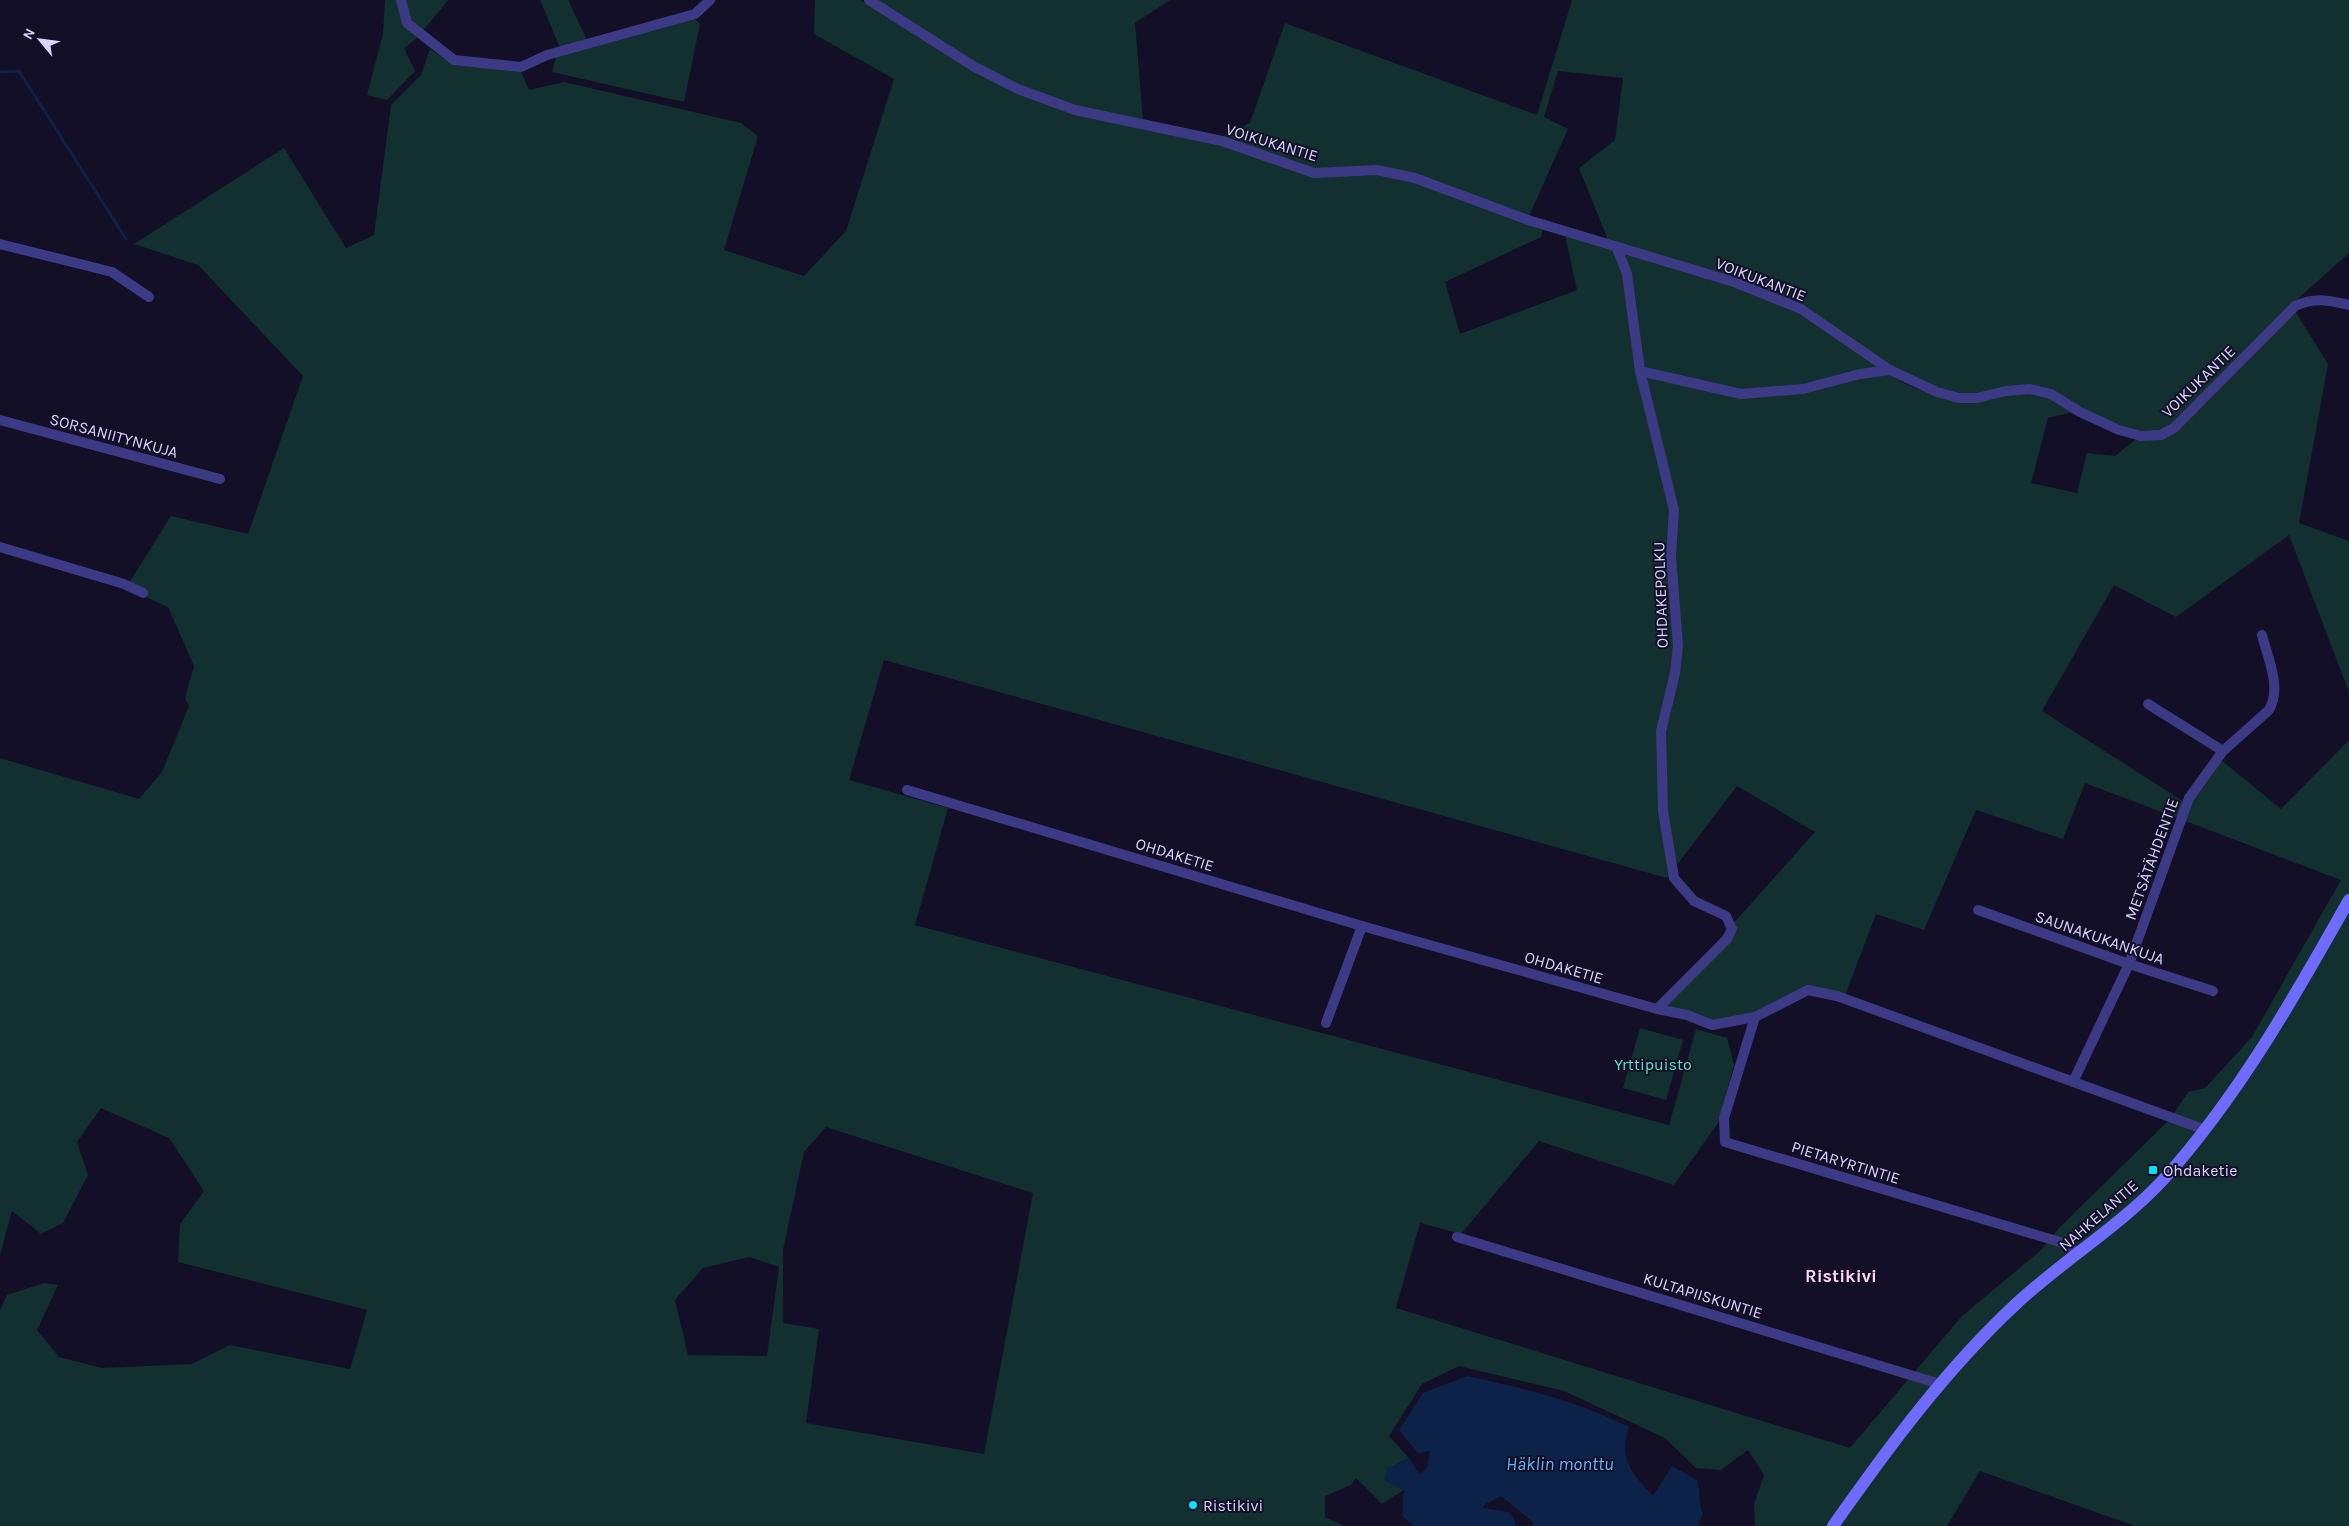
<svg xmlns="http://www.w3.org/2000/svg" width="2349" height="1526" font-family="Karla,sans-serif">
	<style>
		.green { fill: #12302f; fill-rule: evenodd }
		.water { fill: #0c2248 }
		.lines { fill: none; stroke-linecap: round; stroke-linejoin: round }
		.stream { stroke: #0c2248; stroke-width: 3 }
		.minor { stroke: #3d3a85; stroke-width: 10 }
		.secondary { stroke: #6f6bff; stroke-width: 12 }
		.poi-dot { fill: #00e5ff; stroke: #130f26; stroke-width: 2 }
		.labels { text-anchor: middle; stroke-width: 4; stroke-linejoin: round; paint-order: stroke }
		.street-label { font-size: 16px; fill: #d9d4ff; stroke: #130f26 }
		.park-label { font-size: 16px; fill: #5fe0c0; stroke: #130f26 }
		.poi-label { font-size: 16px; fill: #d9d4ff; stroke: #130f26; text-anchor: start }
		.neighbourhood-label { font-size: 18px; font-weight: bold; fill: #ffd6f0; stroke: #130f26 }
		.water-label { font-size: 18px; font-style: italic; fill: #62b6ff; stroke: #130f26 }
	</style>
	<rect width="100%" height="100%" fill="#130f26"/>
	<g class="green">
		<path d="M385,0H397L418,37L404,48L415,71L387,100L367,95L383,34Z"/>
		<path d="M405,0H448L422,32L410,20Z"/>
		<path d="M540,0H568L587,40L560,48Z"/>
		<path d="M815,0H860L1016,93L1218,144L1313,177L1376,174L1412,181L1543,229L1541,237L1445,282L1460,334L1577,290L1565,235L1732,285L1799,312L1903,383L1935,396L2030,392L2049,396L2073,412L2048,418L2031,483L2077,493L2087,453L2115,456L2136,439H2161L2295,311L2328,364L2299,523L2349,541V692L2289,535L2176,617L2114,585L2042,711L2189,805L2221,760L2281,809L2349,740V1526H2135L1980,1471L1947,1526H1755L1754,1504L1764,1475L1748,1450L1721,1470L1696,1468L1665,1438L1564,1391L1459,1366L1422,1384L1389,1436L1409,1458L1387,1469L1404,1490L1382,1504L1356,1478L1351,1485L1325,1496V1517L1344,1526H0V1310L7,1295L44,1283L58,1285L37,1330L59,1357L102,1368L192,1364L230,1345L350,1369L367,1310L178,1262L180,1224L204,1191L169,1138L101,1108L77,1142L88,1175L63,1223L41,1234L12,1211L0,1255V758L139,799L162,772L189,706L185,698L194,666L168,607L126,588L171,516L248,534L303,376L198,265L134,244L284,148L346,248L374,235L391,105L421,75L430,49L452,64L521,72L529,90L564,82L741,123L758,136L724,250L804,276L846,231L894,79L814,34ZM884,660L1667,878L1737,786L1815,832L1657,1009L1712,1025L1755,1017L1808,990L1844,998L1876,914L1924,930L1976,810L2063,839L2085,783L2341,880L2252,1037L2205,1088L2188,1092L2170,1119L2060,1227L2040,1251L1962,1316L1850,1448L1396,1308L1420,1223L1461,1234L1539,1141L1674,1185L1718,1123L1734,1065L1727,1038L1696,1029L1669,1125L915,925L948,808L849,780ZM826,1127L1033,1193L984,1454L806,1423L819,1329L783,1323V1250L804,1152ZM749,1257L779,1267L767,1356L688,1355L675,1300L703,1268Z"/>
		<path d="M875,0H1170L1135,23L1143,121C1121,117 1098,114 1076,107C1003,86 939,40 875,0Z"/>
		<path d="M1572,0H2349V253L2291,305L2173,424L2160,432H2141L2119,427L2051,391L1960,395L1906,375L1802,305L1608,240L1579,168L1615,140L1623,78L1558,71L1544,117L1568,129L1529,216L1414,174L1315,169L1221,137L1250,123L1285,23L1537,115Z"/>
		<path d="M694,18L700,24L684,102L552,72L556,57Z"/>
		<path d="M1640,1028L1683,1040L1666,1100L1623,1088Z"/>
	</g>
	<path class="water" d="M1467,1376C1523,1388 1578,1401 1629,1427C1618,1460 1632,1473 1653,1496L1672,1466L1697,1480C1701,1492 1698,1504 1703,1513L1698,1526H1532L1533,1522L1501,1496L1484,1505L1483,1508L1508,1512L1514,1518L1516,1526H1413L1402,1515L1404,1490L1385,1481L1387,1469L1409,1458L1420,1475L1427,1467L1430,1451L1418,1453L1399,1430L1423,1393Z"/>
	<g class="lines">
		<path class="stream" d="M0,72L19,71L126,239"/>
		<g class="minor">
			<path d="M401,0L407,23L454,60L521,67L547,55L695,14L710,0"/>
			<path d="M869,0L973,66L1018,89L1075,110L1222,141L1314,173L1377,170L1415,178L1528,220L1734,282L1801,309L1890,370L1937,392L1959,398H1977L2006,391L2030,389L2051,394L2080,412L2119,430L2141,436L2161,435L2174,428L2295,306C2315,297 2328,300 2349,305"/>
			<path d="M0,244L112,272L149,297"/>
			<path d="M1616,246L1627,274L1640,371L1674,510L1671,556L1678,646L1675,673L1661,731L1663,811L1674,878L1694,901L1726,916L1732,929L1727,939L1657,1009"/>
			<path d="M1640,371L1741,394L1803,389L1860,374L1890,370"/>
			<path d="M0,420L220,479"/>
			<path d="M0,547L124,584L143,593"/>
			<path d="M2148,704L2223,751"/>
			<path d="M907,790L1362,926L1657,1009L1687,1015L1712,1025L1755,1017L1808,990L1837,996L2203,1129"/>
			<path d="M1978,910L2129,964L2213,991"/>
			<path d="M1755,1017L1724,1118L1725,1142L2060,1242L2079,1253"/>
			<path d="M1326,1023L1362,926"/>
			<path d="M2073,1082L2129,964L2189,798L2223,751L2269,710C2282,688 2268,659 2262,635"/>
			<path d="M1457,1237L1940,1384"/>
		</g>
		<path class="secondary" d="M1833,1526C1888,1448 1945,1370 2016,1304C2062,1261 2119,1227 2163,1180C2238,1097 2295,996 2349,900"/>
	</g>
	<g class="poi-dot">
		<rect x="2148" y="1165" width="10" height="10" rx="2.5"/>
		<circle cx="1193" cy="1505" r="5"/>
	</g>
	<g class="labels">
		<g class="street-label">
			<text transform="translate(1272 142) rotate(17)" y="6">VOIKUKANTIE</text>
			<text transform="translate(1761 279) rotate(21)" y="6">VOIKUKANTIE</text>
			<text transform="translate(2198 381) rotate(-44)" y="6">VOIKUKANTIE</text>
			<text transform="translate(114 435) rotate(15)" y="6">SORSANIITYNKUJA</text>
			<text transform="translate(1660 595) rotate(-92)" y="6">OHDAKEPOLKU</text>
			<text transform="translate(1175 854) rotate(17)" y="6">OHDAKETIE</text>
			<text transform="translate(2151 859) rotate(-70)" y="6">METSÄTÄHDENTIE</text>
			<text transform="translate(2100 937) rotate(19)" y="6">SAUNAKUKANKUJA</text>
			<text transform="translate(1564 967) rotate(16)" y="6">OHDAKETIE</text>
			<text transform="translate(1846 1162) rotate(17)" y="6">PIETARYRTINTIE</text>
			<text transform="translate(2098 1215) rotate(-41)" y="6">NAHKELANTIE</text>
			<text transform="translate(1703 1295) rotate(17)" y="6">KULTAPIISKUNTIE</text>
		</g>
		<g class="park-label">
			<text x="1653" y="1070">Yrttipuisto</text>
		</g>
		<g class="poi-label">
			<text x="2163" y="1176">Ohdaketie</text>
			<text x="1203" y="1511">Ristikivi</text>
		</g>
		<g class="neighbourhood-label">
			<text x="1841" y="1282">Ristikivi</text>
		</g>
		<g class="water-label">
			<text x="1560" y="1470">Häklin monttu</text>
		</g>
	</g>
	<g transform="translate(40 40) rotate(299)" stroke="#130f26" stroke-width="4" paint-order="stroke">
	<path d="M0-4L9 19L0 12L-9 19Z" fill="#d9d4ff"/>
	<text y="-8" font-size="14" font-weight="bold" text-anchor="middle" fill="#d9d4ff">N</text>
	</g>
</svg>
